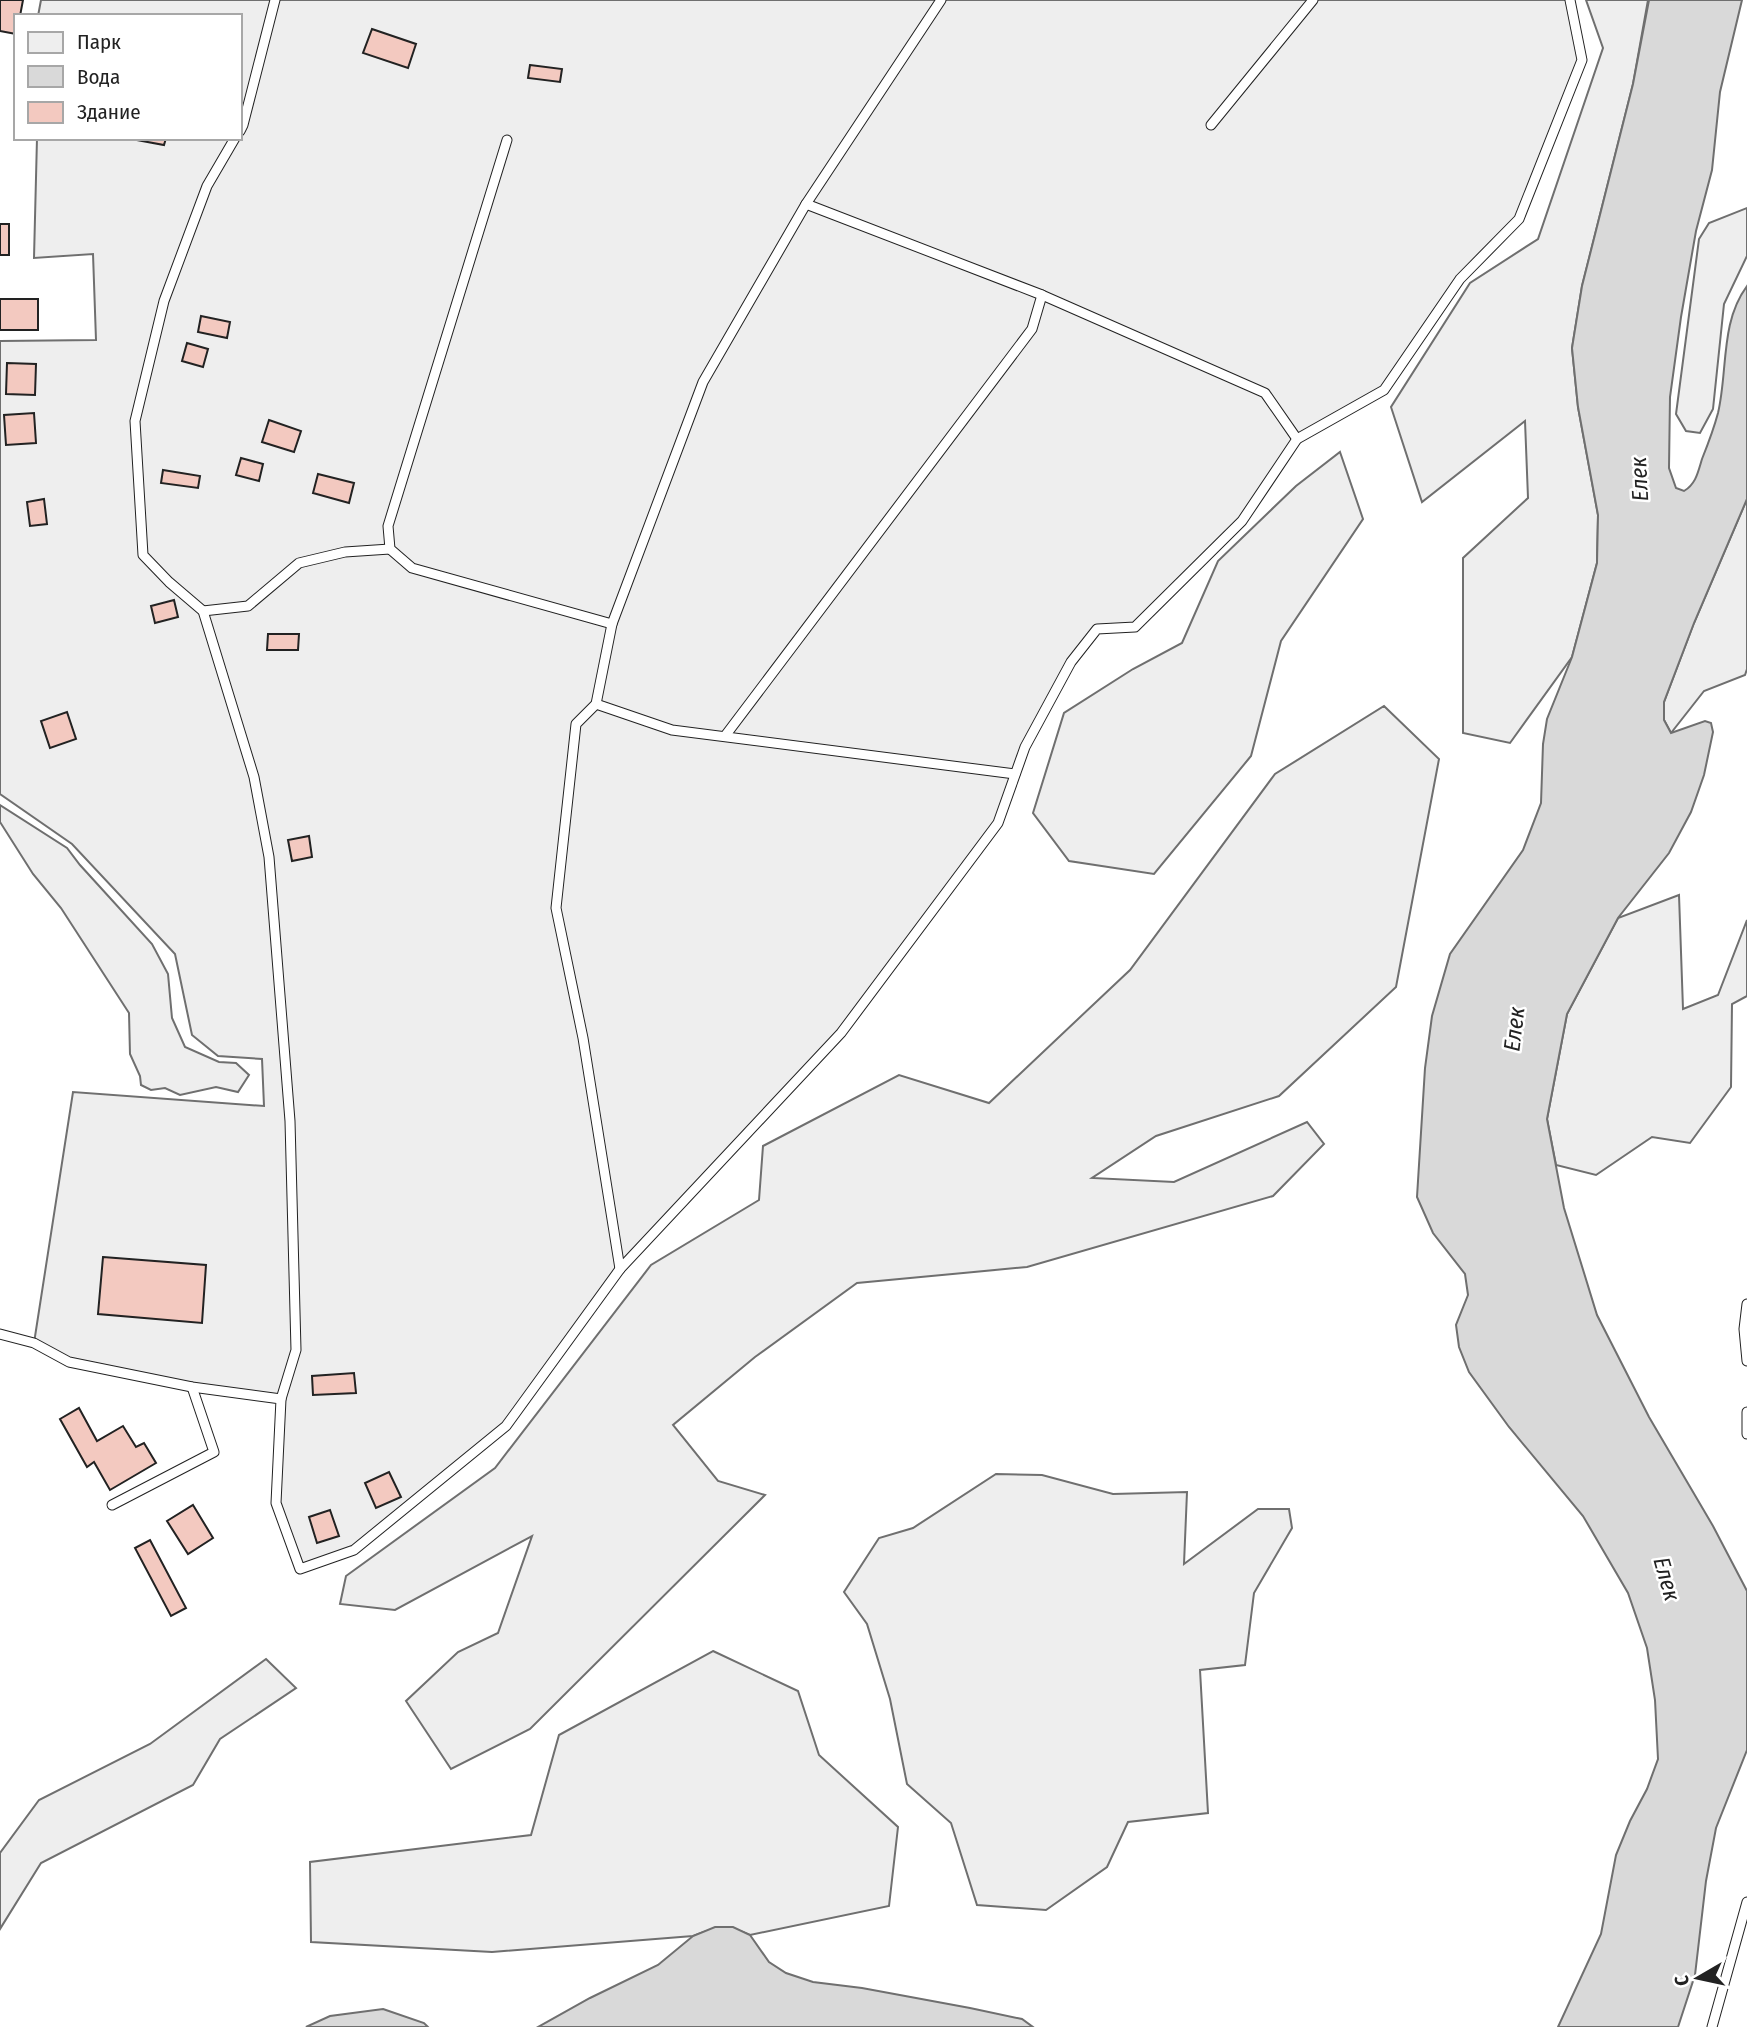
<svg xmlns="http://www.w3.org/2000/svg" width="1747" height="2027" font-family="'Fira Sans Condensed',sans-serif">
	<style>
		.green { fill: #eee; stroke: #6f6f6f; stroke-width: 2 }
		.water { fill: #d9d9d9; stroke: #6f6f6f; stroke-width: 2 }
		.building { fill: #f3c9c0; stroke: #222; stroke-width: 2 }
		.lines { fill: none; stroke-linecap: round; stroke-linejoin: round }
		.lane-casing { stroke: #222; stroke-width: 11 }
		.lane { stroke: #fff; stroke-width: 9 }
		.labels { text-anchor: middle; stroke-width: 5; stroke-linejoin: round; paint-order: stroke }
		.water-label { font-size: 23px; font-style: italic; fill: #222; stroke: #fff }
	</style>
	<rect width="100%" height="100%" fill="#fff"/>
	<g class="green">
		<path d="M41,0H1570L1582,60L1519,219L1460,279L1384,390L1297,439L1242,521L1135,627L1097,629L1071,662L1025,747L998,823L841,1033L620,1268L506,1426L354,1550L300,1569L276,1503L281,1399L69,1362L34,1343L73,1092L264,1106L262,1059L218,1056L192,1035L175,954L72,844L0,794V341L96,340L93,254L34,258L37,138H240V16H38Z"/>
		<path d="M1586,0H1648L1633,84L1582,286L1572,348L1578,407L1598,515L1597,563L1572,657L1510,743L1463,733V558L1528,498L1525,421L1422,502L1391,407L1470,283L1538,239L1603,48Z"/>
		<path d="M1747,208V256L1724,304L1713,409L1700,433L1686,431L1676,414L1699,239L1709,223Z"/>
		<path d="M1340,452L1363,519L1281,641L1251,756L1154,874L1069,861L1033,813L1064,713L1133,669L1182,643L1218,561L1296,486Z"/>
		<path d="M1747,499V669L1745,675L1704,691L1671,733L1664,720V702L1694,623Z"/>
		<path d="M1384,706L1439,759L1396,987L1279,1096L1156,1136L1092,1178L1174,1182L1307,1122L1324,1144L1273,1196L1027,1267L857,1283L755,1357L673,1425L718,1481L765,1495L530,1729L451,1769L406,1701L458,1652L498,1633L532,1536L395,1610L340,1604L346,1576L495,1468L651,1265L759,1200L763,1146L899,1075L989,1103L1130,970L1275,774Z"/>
		<path d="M0,805L67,848L80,865L152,944L168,974L172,1018L185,1047L219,1062L236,1063L249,1075L238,1092L216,1087L180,1095L165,1088L151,1090L141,1085L140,1076L130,1054L129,1013L61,908L33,874L0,822Z"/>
		<path d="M1679,895L1683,1009L1718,995L1747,920V996L1732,1004L1731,1087L1690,1143L1652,1137L1596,1175L1556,1165L1547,1119L1567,1014L1618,918Z"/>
		<path d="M996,1474L1042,1475L1113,1494L1187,1492L1184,1564L1258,1509H1289L1292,1528L1254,1593L1245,1665L1200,1670L1208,1813L1128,1822L1107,1867L1046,1910L977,1905L951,1823L907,1784L890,1699L867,1624L844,1592L879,1538L913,1528Z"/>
		<path d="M713,1651L798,1691L819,1755L898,1827L889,1906L750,1935C725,1924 717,1926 693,1936L492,1952L311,1942L310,1862L531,1835L559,1735Z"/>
		<path d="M266,1659L296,1688L220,1739L193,1785L41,1863L0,1929V1853L39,1800L150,1744Z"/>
	</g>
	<g class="water">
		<path d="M1649,0H1742L1720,92L1712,170L1696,231L1681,317L1670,397L1669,468L1676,488L1684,491C1696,484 1698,472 1702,459C1708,444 1714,428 1718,413C1728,371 1720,322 1747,286V499L1694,623L1664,702V720L1671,733L1705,721L1711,723L1713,732L1704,775L1691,812L1669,853L1618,918L1567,1014L1547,1119L1564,1208L1597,1315L1649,1417L1713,1526L1747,1591V1750L1716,1828L1706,1881L1695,1975L1678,2027H1558L1601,1934L1616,1855L1630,1821L1647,1789L1658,1759L1655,1700L1647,1648L1628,1593L1583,1516L1509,1427L1469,1372L1459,1347L1456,1325L1468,1295L1465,1274L1433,1233L1417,1197L1425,1068L1432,1016L1450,954L1523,850L1541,803L1543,744L1547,719L1572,657L1597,563L1598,515L1578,407L1572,348L1582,286L1633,84Z"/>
		<path d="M715,1927H733L750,1935L769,1962L786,1973L813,1982L862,1988L970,2008L1022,2019L1033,2027H538L590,1998L658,1965L693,1936Z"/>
		<path d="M383,2009L424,2023L428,2027H306L330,2016Z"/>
	</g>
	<g class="building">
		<path d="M0,0H23L20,16H16V34L0,31Z"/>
		<path d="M372,29L416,44L408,68L363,53Z"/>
		<path d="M530,65L562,69L560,82L528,78Z"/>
		<path d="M126,138H166L164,145Z"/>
		<rect x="0" y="224" width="9" height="31"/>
		<rect x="0" y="299" width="38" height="31"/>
		<path d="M201,316L230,322L227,338L198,332Z"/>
		<path d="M187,343L208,349L203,367L182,361Z"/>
		<path d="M7,363L36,364L35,395L6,394Z"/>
		<path d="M34,413L36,443L6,445L4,415Z"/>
		<path d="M269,420L301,431L294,452L262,442Z"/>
		<path d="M241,458L263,464L259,481L236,475Z"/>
		<path d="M163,470L200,476L198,488L161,483Z"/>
		<path d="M318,474L354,483L349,503L313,493Z"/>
		<path d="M44,499L47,524L30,526L27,502Z"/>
		<path d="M174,600L178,617L155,623L151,606Z"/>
		<path d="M268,634H299L298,650H267Z"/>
		<path d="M67,712L76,739L50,748L41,721Z"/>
		<path d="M309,836L312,857L292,861L288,840Z"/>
		<path d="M103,1257L206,1265L202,1323L98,1314Z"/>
		<path d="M354,1373L356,1393L313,1395L312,1376Z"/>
		<path d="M79,1408L97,1441L123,1426L136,1447L144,1443L156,1463L110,1490L94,1462L87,1467L60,1419Z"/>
		<path d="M389,1472L401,1497L376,1508L365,1483Z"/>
		<path d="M193,1505L213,1538L188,1554L167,1521Z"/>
		<path d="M330,1510L339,1536L317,1543L309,1517Z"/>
		<path d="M150,1540L186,1608L171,1616L135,1548Z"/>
	</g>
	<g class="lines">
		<defs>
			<g id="lane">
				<path d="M1211,125L1313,0"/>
				<path d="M240,131L243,125L275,0"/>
				<path d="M235,138L207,186L164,301L135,421L143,555L169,582L203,611L254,777L269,857L290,1121L296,1350L281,1399"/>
				<path d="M507,140L388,526L390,549L412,568L612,624"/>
				<path d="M806,204L1042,295L1265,393L1297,439"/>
				<path d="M203,611L248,606L299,563L345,552L390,549"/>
				<path d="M596,704L672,730L1015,774"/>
				<path d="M725,736L1032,329L1042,295"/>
				<path d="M620,1269L583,1038L556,908L576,724L596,704L612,624L703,382L806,204L941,0"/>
				<path d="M1747,1304L1744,1329L1747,1361"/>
				<path d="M0,1334L34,1343L69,1362L192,1387L281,1399L276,1503L300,1569L354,1550L506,1426L620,1269L841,1033L998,823L1025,747L1071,662L1097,629L1135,627L1242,521L1297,439L1384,390L1460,279L1519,219L1582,60L1570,0"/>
				<path d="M1747,1412V1434"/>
				<path d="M112,1505L214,1452L192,1387"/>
				<path d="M1712,2027L1747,1902"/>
			</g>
		</defs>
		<use href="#lane" class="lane-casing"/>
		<use href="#lane" class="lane"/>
	</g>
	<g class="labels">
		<g class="water-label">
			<text transform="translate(1639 479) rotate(-93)" y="8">Елек</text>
			<text transform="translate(1514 1029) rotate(-83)" y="8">Елек</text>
			<text transform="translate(1667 1579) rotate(74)" y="8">Елек</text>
		</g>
	</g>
	<rect x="14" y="14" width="228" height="126" fill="#ffffff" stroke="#a7a7a7" stroke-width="2"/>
	<rect x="28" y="32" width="35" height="21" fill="#eeeeee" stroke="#a7a7a7" stroke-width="2"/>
	<text x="77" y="49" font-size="21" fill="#222222">Парк</text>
	<rect x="28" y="66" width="35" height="21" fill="#d9d9d9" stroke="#a7a7a7" stroke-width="2"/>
	<text x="77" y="84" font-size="21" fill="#222222">Вода</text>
	<rect x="28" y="102" width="35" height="21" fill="#f3c9c0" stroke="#a7a7a7" stroke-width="2"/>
	<text x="77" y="119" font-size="21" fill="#222222">Здание</text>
	<g transform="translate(1698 1978) rotate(261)" stroke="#ffffff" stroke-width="5" paint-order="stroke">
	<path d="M0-5L12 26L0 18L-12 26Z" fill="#222222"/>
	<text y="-10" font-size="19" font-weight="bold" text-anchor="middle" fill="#222222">С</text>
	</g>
</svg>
